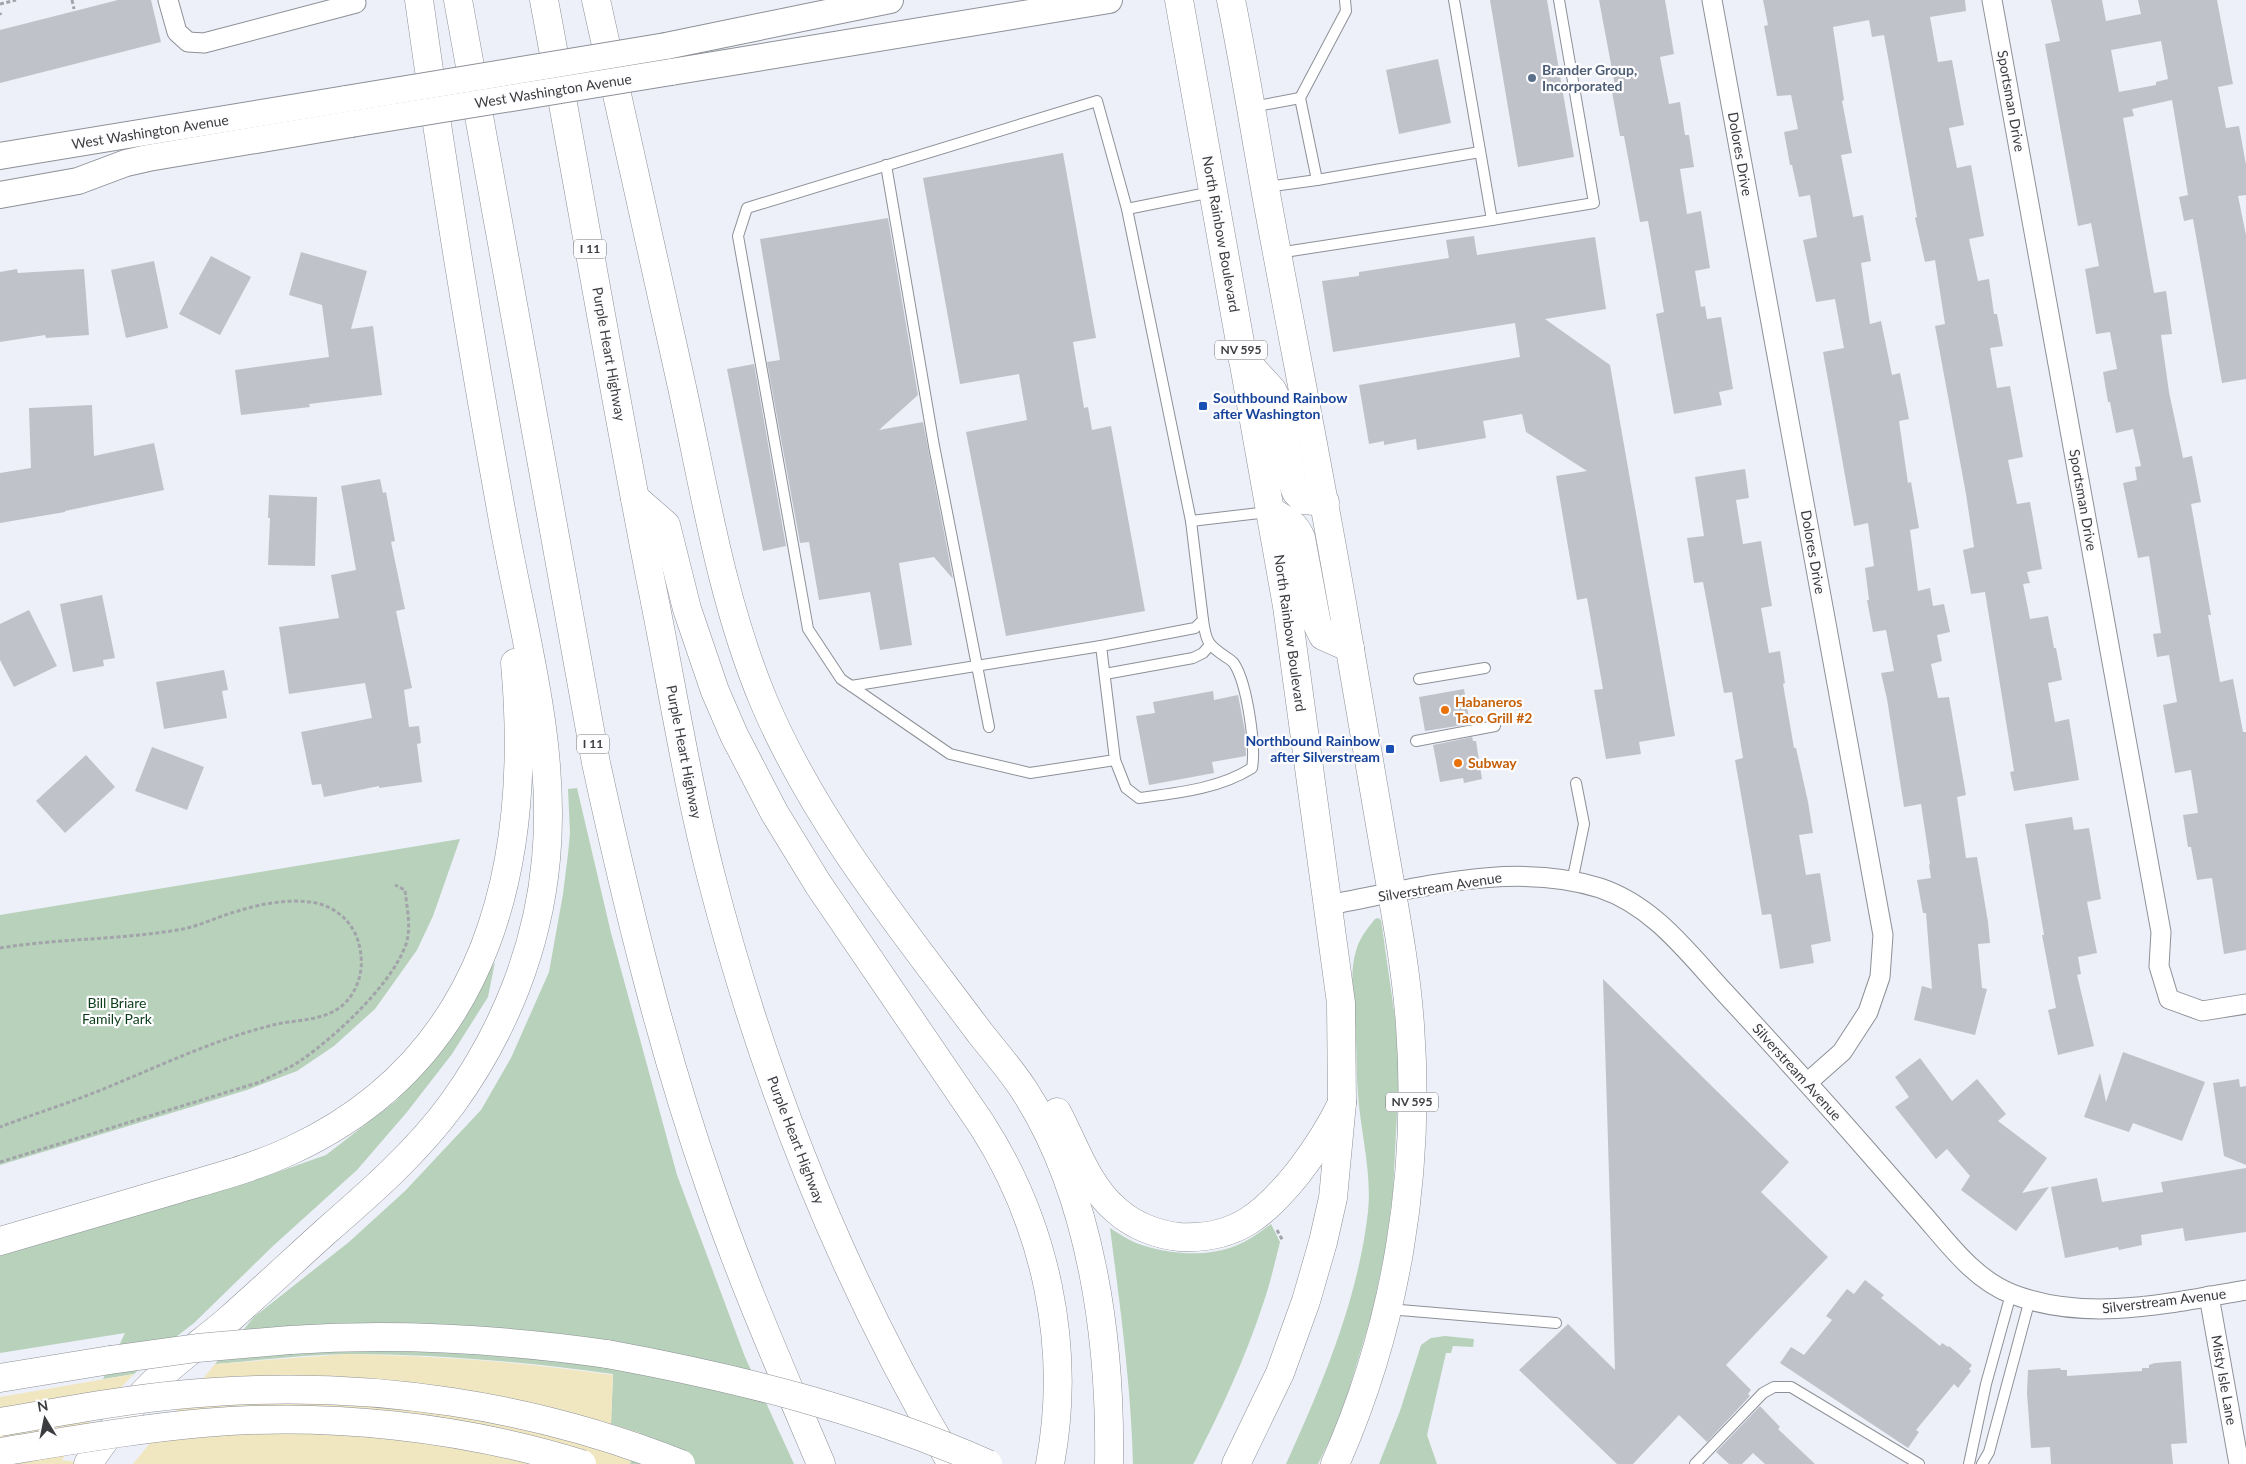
<svg xmlns="http://www.w3.org/2000/svg" width="2246" height="1464" font-family="Lato,sans-serif">
	<style>
		.green { fill: #b7d1ba }
		.sand { fill: #f0e7c1 }
		.building { fill: #c0c2ca; fill-rule: evenodd }
		.lines { fill: none; stroke-linecap: round; stroke-linejoin: round }
		.lane-casing { stroke: #8d9097; stroke-width: 12 }
		.street-casing { stroke: #8d9097; stroke-width: 21 }
		.secondary-casing { stroke: #8d9097; stroke-width: 28 }
		.primary-casing { stroke: #8d9097; stroke-width: 29 }
		.highway-casing { stroke: #8d9097; stroke-width: 29 }
		.path { stroke: #a2a4aa; stroke-width: 3; stroke-dasharray: 4 2.5; stroke-linecap: butt }
		.lane { stroke: #fff; stroke-width: 10 }
		.street { stroke: #fff; stroke-width: 19 }
		.secondary { stroke: #fff; stroke-width: 26 }
		.primary { stroke: #fff; stroke-width: 28 }
		.highway { stroke: #fff; stroke-width: 28 }
		.secondary-bridge-casing { stroke: #8d9097; stroke-width: 28; stroke-linecap: butt }
		.highway-bridge-casing { stroke: #8d9097; stroke-width: 29; stroke-linecap: butt }
		.secondary-bridge { stroke: #fff; stroke-width: 26 }
		.highway-bridge { stroke: #fff; stroke-width: 28 }
		.service-dot { fill: #5c6f8a; stroke: #fdfdff; stroke-width: 2 }
		.transit-dot { fill: #1a4fb4; stroke: #fdfdff; stroke-width: 2 }
		.food-dot { fill: #e8710a; stroke: #fdfdff; stroke-width: 2 }
		.labels { text-anchor: middle; stroke-width: 4.5; stroke-linejoin: round; paint-order: stroke }
		.shield { fill: #fdfdff; stroke: #757679; stroke-width: 1 }
		.shield-label { font-size: 12px; font-weight: bold; fill: #3b3c3f }
		.service-label { font-size: 14px; font-weight: bold; fill: #4e5e75; stroke: #fdfdff; text-anchor: start }
		.street-label { font-size: 14px; fill: #3b3c3f; stroke: #fdfdff }
		.transit-label { font-size: 14px; font-weight: bold; fill: #164399; stroke: #fdfdff; text-anchor: start }
		.food-label { font-size: 14px; font-weight: bold; fill: #c56008; stroke: #fdfdff; text-anchor: start }
		.park-label { font-size: 14px; fill: #0d3d18; stroke: #fdfdff }
	</style>
	<rect width="100%" height="100%" fill="#edf0f8"/>
	<g class="green">
		<path d="M577,788L611,933L677,1175L745,1357L794,1464H630L640,1433L611,1424L613,1374C525,1362 437,1354 348,1354C304,1355 259,1360 215,1364L254,1317L349,1242L405,1191L481,1110L511,1058L549,972L563,894L568,854L570,833L568,789Z"/>
		<path d="M460,839L433,916L417,950L375,1009L334,1046L297,1071L247,1090L0,1165V915Z"/>
		<path d="M1378,918L1381,920L1395,1018L1399,1073L1393,1192L1385,1251L1372,1313L1341,1416L1318,1464H1286C1322,1385 1358,1300 1368,1212C1372,1173 1361,1134 1358,1095C1356,1071 1357,1047 1355,1023C1354,1000 1349,974 1356,951C1359,939 1367,929 1375,919Z"/>
		<path d="M495,962L488,997L452,1054L407,1112L357,1170L273,1246L194,1323L164,1346L134,1374L103,1379L125,1333L0,1353V1256L258,1179L326,1155L397,1100L444,1043Z"/>
		<path d="M1271,1224L1280,1242C1275,1262 1270,1284 1263,1304C1245,1359 1221,1410 1195,1461L1193,1464H1133C1131,1384 1120,1306 1110,1228C1118,1233 1127,1239 1136,1243C1165,1254 1206,1258 1235,1246C1248,1241 1259,1233 1271,1224Z"/>
		<path d="M1445,1336L1474,1339L1473,1347L1453,1346L1451,1353H1446L1427,1435L1437,1464H1379L1400,1411L1421,1345L1431,1338Z"/>
	</g>
	<g class="sand">
		<path d="M347,1354C438,1356 523,1362 613,1375L611,1424L640,1433L630,1464H133L215,1364Z"/>
		<path d="M134,1374L98,1411L62,1460L95,1464H0V1397Z"/>
	</g>
	<g class="building">
		<path d="M118,0H151L161,42L0,83V30Z"/>
		<path d="M1490,0H1547L1574,157L1518,167Z"/>
		<path d="M1599,0H1665L1674,54L1660,57L1669,104L1680,102L1685,135H1689L1694,167L1680,169L1687,214L1701,211L1710,268L1695,271L1701,307L1705,306L1707,319L1721,317L1733,389L1719,392L1722,405L1674,414L1656,314L1664,312L1648,221L1640,222L1624,136H1620L1612,92L1616,91Z"/>
		<path d="M1763,0H1965L1966,11L1930,17L1938,62L1952,60L1964,125L1949,128L1957,168L1971,165L1984,236L1969,239L1978,281L1989,279L1994,314H1997L2003,346L1990,348L1997,388L2010,386L2023,457L2008,460L2017,504L2030,502L2042,569L2027,572L2030,583L2023,584L2030,619L2048,616L2054,648H2056L2062,680L2048,683L2055,722L2069,719L2079,780L2014,791L2010,772L2014,771L1985,592L1971,594L1963,550L1974,547L1966,494L1935,326L1945,324L1935,260L1925,262L1915,218L1917,217L1884,35L1872,37L1869,20L1833,27L1844,100L1842,101L1852,153L1841,155L1853,217L1863,215L1871,261L1861,263L1870,324L1881,321L1892,375L1900,373L1909,419L1899,421L1908,483L1911,482L1919,528L1910,530L1918,591L1930,588L1933,606L1944,604L1950,632L1937,635L1942,661L1931,664L1938,698L1949,697L1966,795L1957,797L1966,858L1977,857L1988,922L1990,943L1978,944L1982,988L1987,989L1975,1035L1914,1020L1922,986L1932,989L1926,913H1923L1917,880L1931,878L1929,865L1930,864L1921,804L1904,807L1887,699L1881,673L1894,671L1886,630L1873,632L1867,600H1869L1865,568L1874,566L1868,523L1854,526L1823,352L1844,348L1835,299L1816,302L1803,240L1817,237L1810,195L1799,197L1792,165H1790L1784,132L1798,129L1791,95L1777,96L1764,26L1768,25Z"/>
		<path d="M2051,0H2102L2106,21L2141,14L2138,0H2217L2233,84L2218,87L2226,128L2239,126L2246,165V195L2238,196L2246,235V379L2222,383L2193,219L2184,221L2179,197L2188,195L2172,100L2132,109L2134,116L2123,118L2154,293L2166,291L2172,334L2161,335L2169,392L2183,458L2192,456L2201,502L2191,504L2211,615H2208L2220,682L2233,679L2243,732H2246V950L2224,954L2212,878L2197,880L2191,847H2188L2183,815L2198,813L2191,770L2175,773L2163,705L2177,702L2169,655L2157,657L2153,634L2161,633L2149,556L2138,558L2123,483L2137,480L2135,467L2141,466L2133,429L2116,433L2110,402H2108L2103,372L2117,369L2110,332L2096,334L2085,269L2099,266L2091,223L2078,226L2045,44L2060,41ZM2161,41L2168,79L2156,82V85L2119,92L2111,50Z"/>
		<path d="M1438,59L1451,123L1399,134L1386,70Z"/>
		<path d="M1063,153L1096,338L1073,342L1084,408L1088,407L1092,430L1111,426L1145,611L1006,636L966,432L1027,420L1019,374L960,384L923,178Z"/>
		<path d="M888,218L918,395L879,430L923,422L953,579L934,557L899,563L912,645L880,650L870,592L819,600L809,542L800,543L767,362L780,360L760,239Z"/>
		<path d="M1474,236L1477,255L1595,237L1606,309L1545,319L1610,365L1675,736L1639,742L1641,754L1606,759L1594,690L1603,689L1587,598L1577,600L1556,476L1587,471L1526,432L1522,414L1483,421L1486,438L1417,450L1416,439L1384,445V441L1369,444L1359,385L1520,357L1515,323L1333,352L1322,281L1359,276V272L1449,258L1446,240Z"/>
		<path d="M301,252L367,271L351,329L373,326L382,395L309,404L310,407L241,415L235,370L329,357L322,305L289,295Z"/>
		<path d="M211,256L251,277L220,335L179,314Z"/>
		<path d="M154,261L168,328L126,338L111,270Z"/>
		<path d="M17,269L18,273L84,269L89,335L46,338L45,335L0,342V272Z"/>
		<path d="M754,364L786,546L763,551L727,369Z"/>
		<path d="M92,405L94,456L154,443L164,490L65,511V512L0,523V473L31,468L29,408Z"/>
		<path d="M1745,469L1749,498L1736,500L1743,544L1761,541L1772,606L1761,608L1769,653L1780,651L1785,683L1783,684L1794,748H1796L1808,802L1813,833L1799,835L1806,875L1820,873L1831,941L1811,945L1814,963L1780,969L1771,914L1762,915L1735,760L1743,758L1732,692L1724,693L1703,582L1694,583L1687,538L1704,536L1695,477Z"/>
		<path d="M380,479L383,493L386,492L395,541L391,542L405,609L396,611L412,688L404,690L409,727L419,726L421,743L417,744L422,782L379,788V786L324,797L321,784L312,785L301,732L372,718L365,683L289,694L279,627L339,618L331,575L356,570L341,486Z"/>
		<path d="M269,495L317,497L315,566L268,565L270,518H268Z"/>
		<path d="M102,595L115,658L103,660L104,666L73,672L60,604Z"/>
		<path d="M29,610L57,666L14,687L0,660V624Z"/>
		<path d="M224,670L228,690L222,691L227,718L164,729L156,682Z"/>
		<path d="M1464,689L1470,724L1425,731L1419,697Z"/>
		<path d="M1213,691L1214,700L1238,695L1245,731L1246,756L1212,762L1214,773L1149,785L1136,716L1155,713L1153,702Z"/>
		<path d="M1472,737L1473,741H1476L1482,779L1464,783L1463,778L1440,782L1433,745Z"/>
		<path d="M152,747L204,767L187,810L135,791Z"/>
		<path d="M86,755L115,787L65,833L36,801Z"/>
		<path d="M2072,817L2074,830L2089,828L2101,899L2087,902L2097,953L2078,957L2081,974L2077,975L2094,1046L2058,1055L2048,1010L2056,1008L2042,935H2044L2025,824Z"/>
		<path d="M1603,979L1789,1162L1761,1192L1828,1257L1726,1365L1751,1390L1748,1394L1750,1396L1707,1442L1679,1415L1633,1464H1617L1519,1370L1568,1324L1615,1370Z"/>
		<path d="M2123,1052L2205,1082L2182,1141L2133,1123L2129,1132L2084,1117L2100,1073L2106,1102Z"/>
		<path d="M1920,1058L1952,1101L1977,1079L2006,1114L1998,1121L2047,1158L2022,1193L2049,1187L2016,1231L1961,1190L1970,1176L1947,1149L1936,1159L1895,1107L1909,1097L1895,1077Z"/>
		<path d="M2239,1079L2240,1087L2246,1086V1165L2224,1156L2213,1083Z"/>
		<path d="M2246,1168V1232L2185,1241L2183,1228L2141,1235L2142,1245L2119,1250L2118,1247L2065,1258L2051,1187L2097,1178L2102,1202L2163,1192L2161,1182Z"/>
		<path d="M1865,1280L1884,1295L1881,1298L1940,1346L1942,1343L1948,1347L1949,1346L1972,1365L1969,1369L1971,1371L1958,1388L1954,1384L1916,1430L1919,1432L1908,1448L1780,1363L1791,1347L1804,1355L1832,1320L1826,1316L1847,1289L1854,1294Z"/>
		<path d="M2181,1361L2187,1443L2171,1444L2173,1464H2051L2050,1447L2031,1448L2027,1393L2028,1370L2060,1368L2061,1370H2067V1376L2142,1371V1368H2149V1365L2155,1363Z"/>
		<path d="M1760,1406L1780,1427L1778,1429L1815,1464H1765L1753,1453L1742,1464H1729L1716,1452Z"/>
	</g>
	<g class="lines">
		<defs>
			<g id="lane">
				<path d="M1345,0L1346,11L1300,98L1317,180L1480,152"/>
				<path d="M1454,0L1492,220L1594,203L1559,0"/>
				<path d="M1097,101L1127,209L1191,521L1203,620L1195,628L1101,646L1115,760L1030,773L950,754L841,679L808,629L738,236L747,208Z"/>
				<path d="M1252,107L1300,98"/>
				<path d="M886,165L934,446L989,727"/>
				<path d="M1266,187L1317,180"/>
				<path d="M1127,209L1212,192"/>
				<path d="M1278,253L1492,220"/>
				<path d="M1191,521L1268,512"/>
				<path d="M1105,674L1193,658L1203,653L1209,646"/>
				<path d="M1419,679L1485,668"/>
				<path d="M851,686L1101,646"/>
				<path d="M1416,741L1495,726"/>
				<path d="M1115,760L1126,788L1139,798C1177,793 1219,789 1252,768C1256,745 1247,685 1235,665C1233,661 1229,659 1226,657C1208,645 1206,642 1203,620"/>
				<path d="M1572,882L1584,824L1576,783"/>
				<path d="M1388,1309L1556,1323"/>
				<path d="M1695,1464L1763,1393L1774,1387H1791L1919,1464"/>
				<path d="M1969,1464L1986,1384L2011,1294"/>
				<path d="M1982,1464L1989,1452L2030,1299"/>
			</g>
			<g id="street">
				<path d="M168,0L177,32L188,42L204,43L356,3"/>
				<path d="M1712,0L1883,935L1880,977L1868,1012L1842,1052L1808,1082"/>
				<path d="M1992,0L2161,932L2159,966L2169,999L2202,1011L2246,1004"/>
				<path d="M1328,905C1416,889 1513,860 1600,888C1654,906 1688,953 1725,993C1772,1044 1819,1095 1865,1148C1886,1172 1906,1195 1927,1219C1951,1247 1976,1280 2012,1294C2087,1323 2170,1303 2246,1290"/>
				<path d="M2209,1296L2239,1464"/>
			</g>
			<g id="secondary">
				<path d="M666,46L890,0"/>
				<path d="M671,72L1109,0"/>
				<path d="M0,156L346,99"/>
				<path d="M0,195L78,181L126,163L148,158L351,124"/>
			</g>
			<g id="primary">
				<path d="M1179,0L1287,606L1341,1003L1342,1103L1333,1198L1323,1242L1306,1301L1280,1373L1236,1464"/>
				<path d="M1231,0C1246,73 1257,147 1271,221C1296,356 1323,491 1346,626C1358,700 1371,774 1384,848C1394,906 1406,966 1410,1025C1421,1175 1396,1327 1335,1464"/>
				<path d="M1242,357L1272,390L1277,400L1292,481L1296,492L1304,500L1325,502"/>
				<path d="M1272,512C1286,520 1294,522 1301,538L1317,624L1323,636L1350,648"/>
			</g>
			<g id="highway">
				<path d="M458,0L596,763C627,905 662,1049 710,1187C742,1281 782,1372 821,1464"/>
				<path d="M544,0C580,194 613,389 651,582C671,680 686,779 711,876C764,1082 843,1281 952,1464"/>
				<path d="M596,0C625,129 654,258 682,387C705,493 722,602 764,702C816,824 901,927 980,1033C995,1052 1011,1070 1024,1090C1092,1195 1111,1341 1109,1464"/>
				<path d="M635,498L666,525L687,609L715,691L734,735L774,812L818,884L982,1125C1046,1225 1072,1347 1050,1464"/>
				<path d="M1057,1112C1074,1144 1087,1185 1115,1209C1132,1225 1157,1235 1180,1237C1236,1240 1265,1214 1298,1173C1315,1151 1330,1128 1342,1103"/>
				<path d="M0,1241C58,1224 116,1207 174,1190C214,1178 254,1168 292,1150C490,1058 533,863 515,663"/>
				<path d="M290,1340C396,1333 502,1339 607,1354"/>
				<path d="M0,1378L110,1360"/>
				<path d="M88,1464C110,1431 133,1401 162,1375C182,1356 205,1340 226,1322C259,1293 291,1263 324,1233C370,1193 416,1153 452,1104C504,1032 538,948 546,859C557,743 522,629 502,515C471,344 443,172 419,0"/>
			</g>
		</defs>
		<use href="#lane" class="lane-casing"/>
		<use href="#street" class="street-casing"/>
		<use href="#secondary" class="secondary-casing"/>
		<use href="#primary" class="primary-casing"/>
		<use href="#highway" class="highway-casing"/>
		<g class="path">
			<path d="M72,0L74,9"/>
			<path d="M0,4L16,0"/>
			<path d="M0,13L1,15"/>
			<path d="M0,948C61,938 122,940 183,929C202,925 219,916 238,911C260,904 287,899 310,902C336,905 356,924 360,949C364,968 359,988 346,1002C327,1022 296,1019 273,1025C216,1039 162,1065 108,1087C73,1102 36,1113 0,1127"/>
			<path d="M0,1162L260,1082C273,1075 288,1069 300,1061C335,1037 389,987 405,947C412,930 407,908 405,890L395,885"/>
			<path d="M1277,1230L1283,1241"/>
		</g>
		<use href="#lane" class="lane"/>
		<use href="#street" class="street"/>
		<use href="#secondary" class="secondary"/>
		<use href="#primary" class="primary"/>
		<use href="#highway" class="highway"/>
		<defs>
			<g id="secondary-bridge">
				<path d="M346,99L666,46"/>
				<path d="M351,124L671,72"/>
			</g>
			<g id="highway-bridge">
				<path d="M607,1354C738,1378 866,1410 988,1464"/>
				<path d="M110,1360L197,1348L290,1340"/>
				<path d="M0,1422C71,1410 142,1396 214,1392C372,1381 533,1405 681,1464"/>
				<path d="M0,1452C67,1441 135,1429 203,1423C327,1412 463,1427 582,1464"/>
			</g>
		</defs>
		<use href="#secondary-bridge" class="secondary-bridge-casing"/>
		<use href="#highway-bridge" class="highway-bridge-casing"/>
		<use href="#secondary-bridge" class="secondary-bridge"/>
		<use href="#highway-bridge" class="highway-bridge"/>
	</g>
	<circle class="service-dot" cx="1532" cy="78" r="5"/>
	<g class="transit-dot">
		<rect x="1198" y="401" width="10" height="10" rx="2.5"/>
		<rect x="1385" y="744" width="10" height="10" rx="2.5"/>
	</g>
	<g class="food-dot">
		<circle cx="1445" cy="710" r="5"/>
		<circle cx="1458" cy="763" r="5"/>
	</g>
	<g class="labels">
		<g class="shield">
			<rect x="574" y="239.5" width="32" height="19" rx="4"/>
			<rect x="1215" y="340.5" width="52" height="19" rx="4"/>
			<rect x="577" y="734.5" width="32" height="19" rx="4"/>
			<rect x="1386" y="1092.5" width="52" height="19" rx="4"/>
		</g>
		<g class="shield-label">
			<text x="590" y="253">I 11</text>
			<text x="1241" y="354">NV 595</text>
			<text x="593" y="748">I 11</text>
			<text x="1412" y="1106">NV 595</text>
		</g>
		<g class="service-label">
			<text x="1542" y="75">Brander Group,<tspan x="1542" dy="16">Incorporated</tspan></text>
		</g>
		<g class="street-label">
			<text transform="translate(553 91) rotate(-9)" y="5">West Washington Avenue</text>
			<text transform="translate(2011 101) rotate(80)" y="5">Sportsman Drive</text>
			<text transform="translate(150 132) rotate(-9)" y="5">West Washington Avenue</text>
			<text transform="translate(1740 154) rotate(80)" y="5">Dolores Drive</text>
			<text transform="translate(1221 234) rotate(80)" y="5">North Rainbow Boulevard</text>
			<text transform="translate(609 354) rotate(80)" y="5">Purple Heart Highway</text>
			<text transform="translate(2083 500) rotate(80)" y="5">Sportsman Drive</text>
			<text transform="translate(1813 552) rotate(80)" y="5">Dolores Drive</text>
			<text transform="translate(1290 633) rotate(82)" y="5">North Rainbow Boulevard</text>
			<text transform="translate(684 752) rotate(79)" y="5">Purple Heart Highway</text>
			<text transform="translate(1440 887) rotate(-9)" y="5">Silverstream Avenue</text>
			<text transform="translate(1797 1072) rotate(48)" y="5">Silverstream Avenue</text>
			<text transform="translate(796 1140) rotate(69)" y="5">Purple Heart Highway</text>
			<text transform="translate(2164 1301) rotate(-7)" y="5">Silverstream Avenue</text>
			<text transform="translate(2224 1380) rotate(80)" y="5">Misty Isle Lane</text>
		</g>
		<g class="transit-label">
			<text x="1213" y="403">Southbound Rainbow<tspan x="1213" dy="16">after Washington</tspan></text>
			<text x="1380" y="746" text-anchor="end">Northbound Rainbow<tspan x="1380" dy="16">after Silverstream</tspan></text>
		</g>
		<g class="food-label">
			<text x="1455" y="707">Habaneros<tspan x="1455" dy="16">Taco Grill #2</tspan></text>
			<text x="1468" y="768">Subway</text>
		</g>
		<g class="park-label">
			<text x="117" y="1008">Bill Briare<tspan x="117" dy="16">Family Park</tspan></text>
		</g>
	</g>
	<g transform="translate(45 1419) rotate(350)" stroke="#fdfdff" stroke-width="4" paint-order="stroke">
	<path d="M0-4L9 19L0 12L-9 19Z" fill="#3b3c3f"/>
	<text y="-8" font-size="14" font-weight="bold" text-anchor="middle" fill="#3b3c3f">N</text>
	</g>
</svg>
